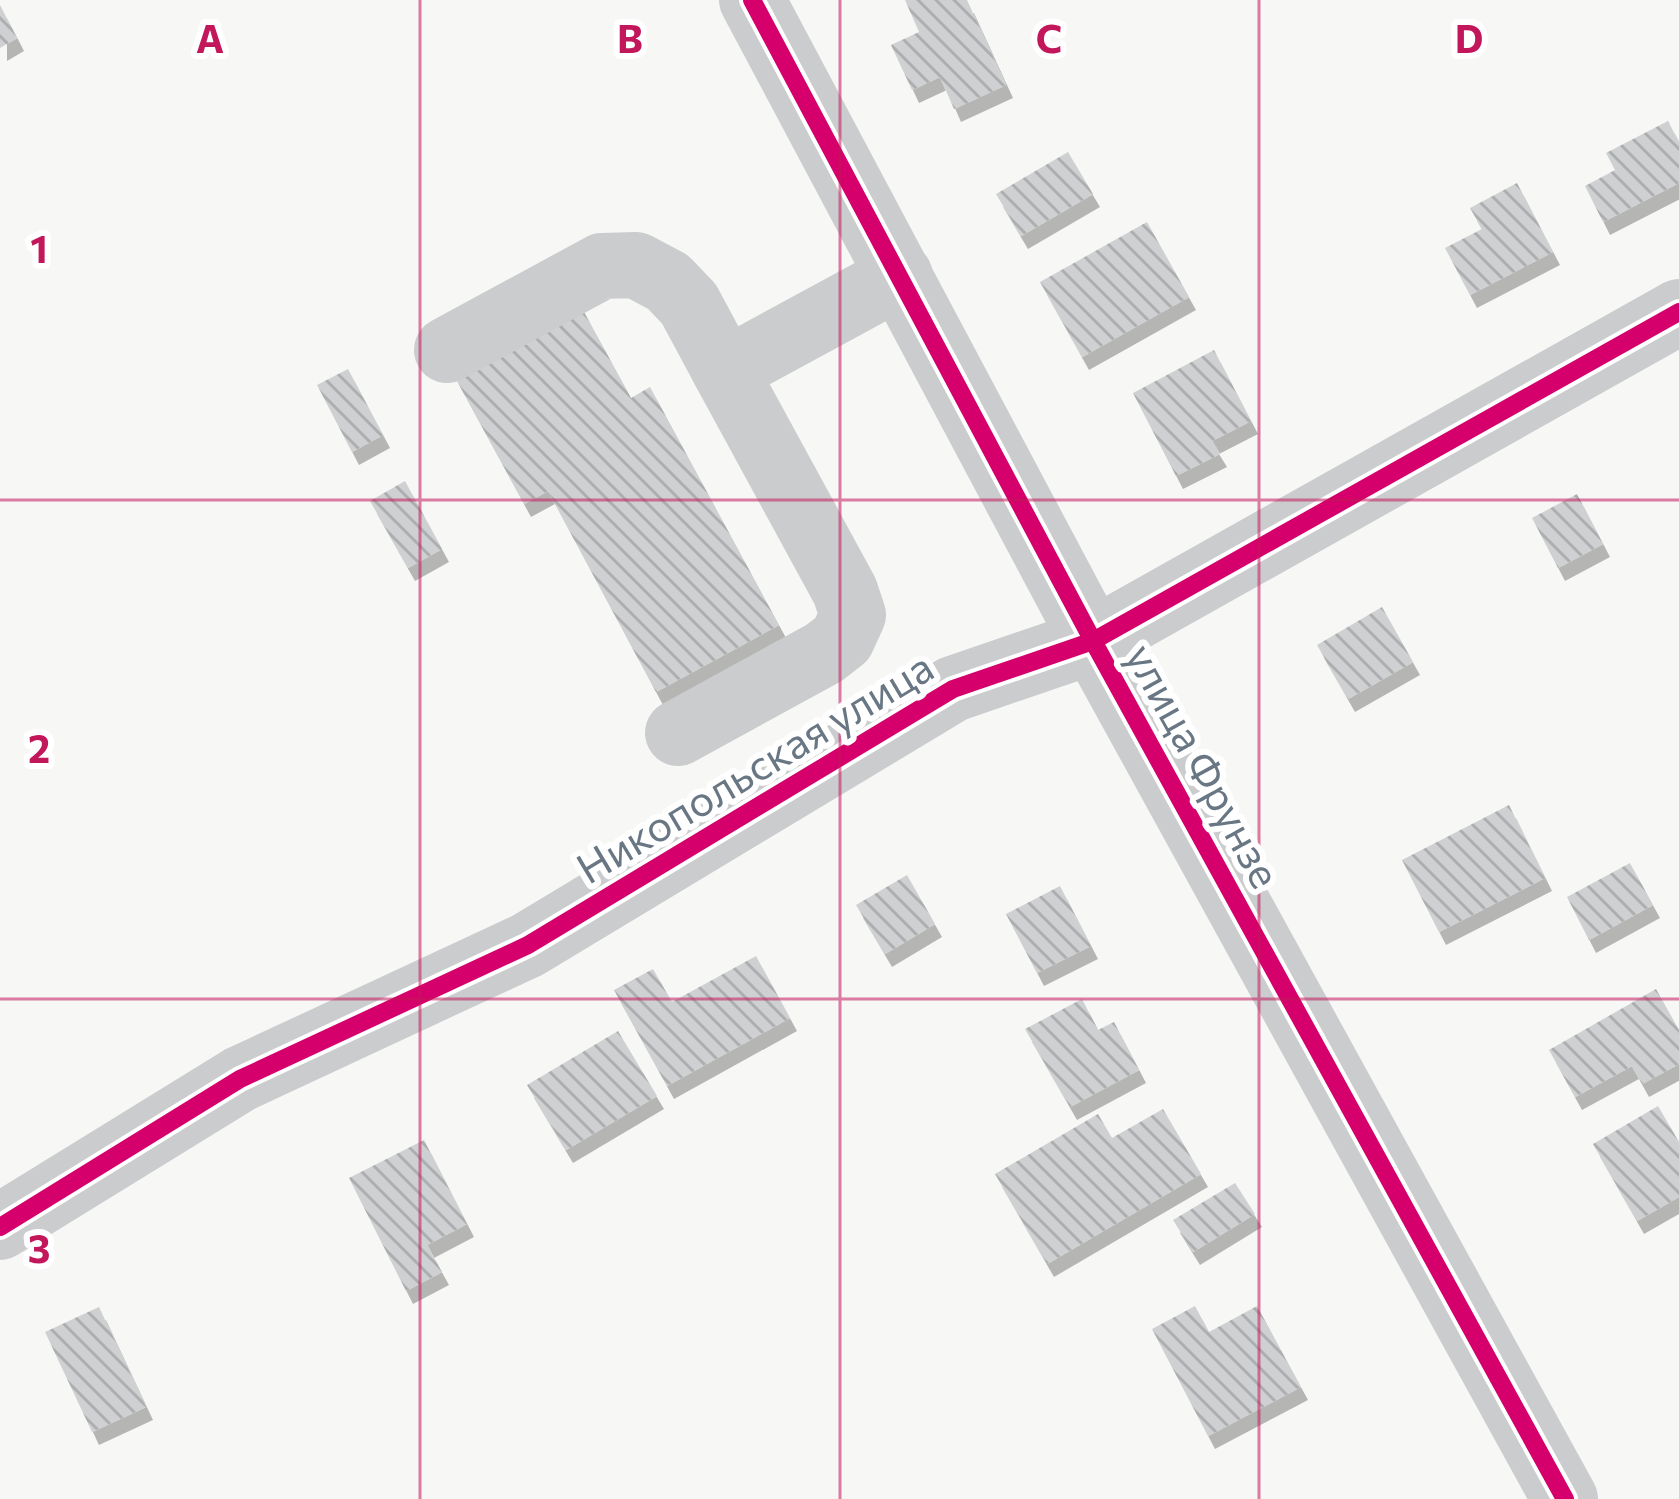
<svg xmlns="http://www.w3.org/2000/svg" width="1679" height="1499" font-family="Commissioner,sans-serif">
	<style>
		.building { fill: url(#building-back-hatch); filter: url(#shadow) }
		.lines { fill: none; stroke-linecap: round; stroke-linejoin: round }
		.minor { stroke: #cbcccd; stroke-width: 66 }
		.cycleway-casing { stroke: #fff; stroke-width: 26 }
		.cycleway { stroke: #d6006c; stroke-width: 18 }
		.grid { fill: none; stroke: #c2185b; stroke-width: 3; stroke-opacity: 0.55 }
		.labels { text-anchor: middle; stroke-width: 12; stroke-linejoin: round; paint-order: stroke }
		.street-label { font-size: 42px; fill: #697784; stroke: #fff }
		.grid-label { font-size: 39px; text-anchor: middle; font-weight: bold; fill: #c2185b; stroke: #fff; stroke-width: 12; stroke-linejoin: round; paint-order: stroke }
	</style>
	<defs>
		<pattern id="building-back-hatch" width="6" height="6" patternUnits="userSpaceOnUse" patternTransform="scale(3)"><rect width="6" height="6" fill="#cfd0d1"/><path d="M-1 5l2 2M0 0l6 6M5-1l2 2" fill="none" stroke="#acaeaf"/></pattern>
		<filter id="shadow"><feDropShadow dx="7" dy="13" stdDeviation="0" flood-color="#0004"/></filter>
	</defs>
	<rect width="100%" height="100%" fill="#f7f7f6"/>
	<g class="building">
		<path d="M905,0H967L1006,85L954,109L940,77L912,90L891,45L919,32Z"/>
		<path d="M0,5L17,38L0,48Z"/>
		<path d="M1668,121L1679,142V183L1603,222L1585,186L1615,170L1606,153Z"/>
		<path d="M1068,152L1093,194L1021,236L996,194Z"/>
		<path d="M1517,183L1553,252L1470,295L1445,248L1482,229L1470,208Z"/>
		<path d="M1147,222L1189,297L1082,357L1040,282Z"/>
		<path d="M578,301L631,398L650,387L779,625L656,692L548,491L524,504L451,370Z"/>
		<path d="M1214,350L1251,421L1212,441L1220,454L1176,476L1133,393Z"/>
		<path d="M348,369L383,435L352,452L317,385Z"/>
		<path d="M405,481L442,549L408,568L370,501Z"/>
		<path d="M1577,494L1603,544L1558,568L1532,518Z"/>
		<path d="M1382,607L1413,662L1348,699L1317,645Z"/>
		<path d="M1509,805L1545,878L1439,932L1402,860Z"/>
		<path d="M1630,863L1653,905L1589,940L1567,897Z"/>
		<path d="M907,875L935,924L885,954L856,905Z"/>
		<path d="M1060,886L1091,946L1037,973L1006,914Z"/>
		<path d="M756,956L790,1018L667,1086L614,990L653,969L672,1002Z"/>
		<path d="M1656,989L1679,1030V1064L1642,1084L1632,1066L1575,1097L1549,1050Z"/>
		<path d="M1082,999L1098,1030L1114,1022L1139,1070L1070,1107L1025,1029Z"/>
		<path d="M618,1031L657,1096L566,1150L527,1085Z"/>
		<path d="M1658,1106L1679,1142V1197L1637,1221L1593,1144Z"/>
		<path d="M1163,1109L1201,1174L1047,1264L995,1174L1098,1114L1112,1138Z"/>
		<path d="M424,1140L467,1224L427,1245L442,1272L406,1291L349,1178Z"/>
		<path d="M1235,1183L1255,1214L1193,1252L1173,1220Z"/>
		<path d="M1195,1306L1209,1332L1257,1306L1301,1387L1208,1436L1152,1329Z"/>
		<path d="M99,1307L146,1407L92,1432L45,1332Z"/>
	</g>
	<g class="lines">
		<g class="minor">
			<path d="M752,0L1093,641L1565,1499"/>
			<path d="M447,350L602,266L636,265L668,282L689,304L725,371"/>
			<path d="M678,733L824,653L842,639L853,615L845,591L725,371L900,276"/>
			<path d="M0,1227L240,1079L528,945L953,689L1093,641L1679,312"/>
		</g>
		<defs>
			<g id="cycleway">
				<path d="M752,0L1093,641L1565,1499"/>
				<path d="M0,1227L240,1079L528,945L953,689L1093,641L1679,312"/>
			</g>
		</defs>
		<use href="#cycleway" class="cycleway-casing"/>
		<use href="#cycleway" class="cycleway"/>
	</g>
	<path class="grid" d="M420,0V1499M840,0V1499M1259,0V1499M0,500H1679M0,999H1679"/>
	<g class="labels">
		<g class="street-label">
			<text transform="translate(1203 766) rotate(61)" y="15">улица Фрунзе</text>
			<text transform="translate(755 768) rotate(-31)" y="15">Никопольская улица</text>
		</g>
	</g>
	<g class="grid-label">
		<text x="210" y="53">A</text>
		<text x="630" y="53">B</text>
		<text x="1049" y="53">C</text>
		<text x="1469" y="53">D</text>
		<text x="39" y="263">1</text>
		<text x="39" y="763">2</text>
		<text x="39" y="1263">3</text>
	</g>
</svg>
